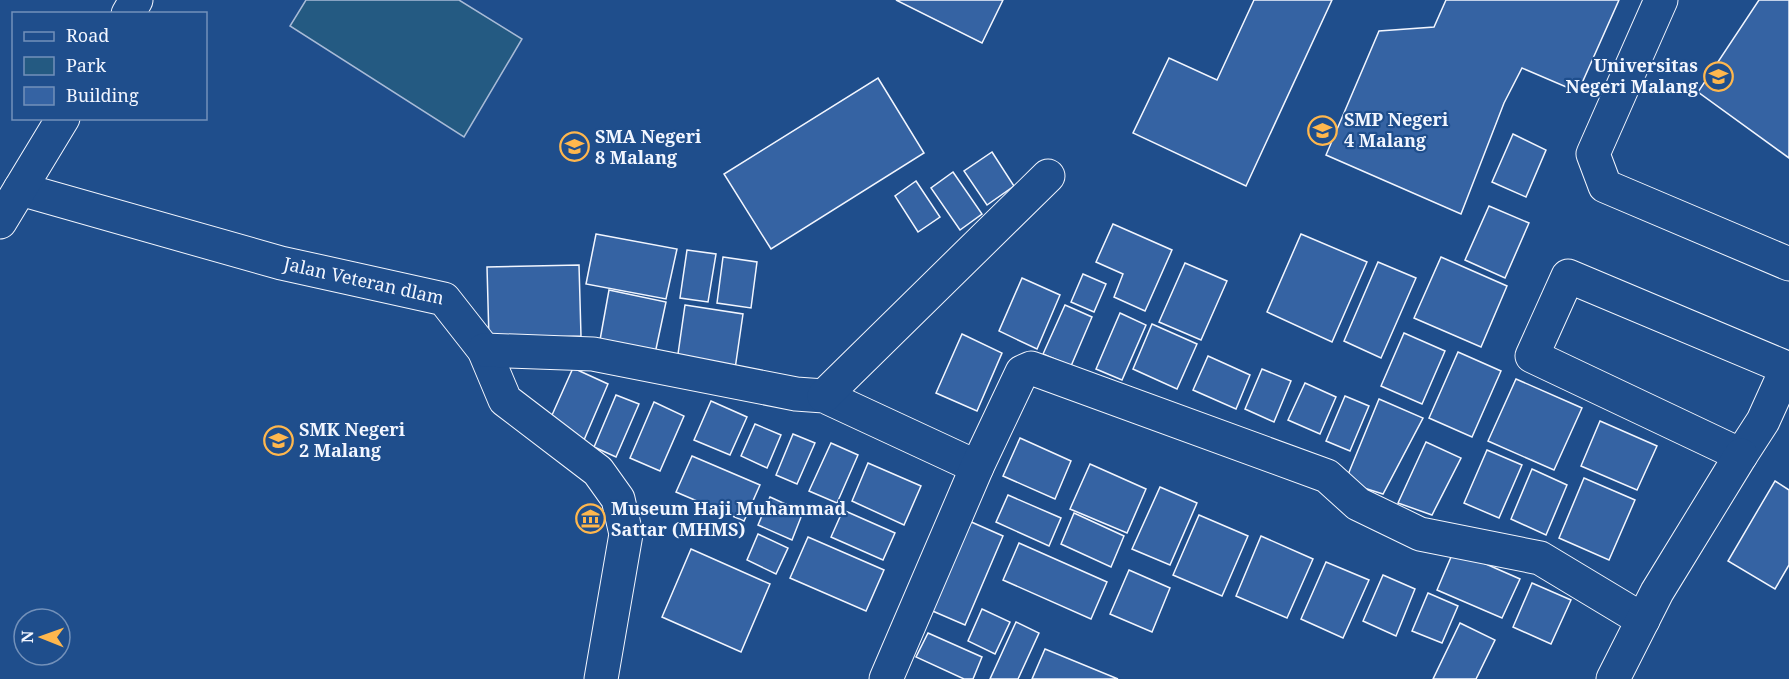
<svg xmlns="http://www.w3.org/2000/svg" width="1789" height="679" font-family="'Noto Serif',serif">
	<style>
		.green { fill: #245a82; stroke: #a8bbd7; stroke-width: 1.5 }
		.building { fill: #3563a3; stroke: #f2f6ff; stroke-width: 1.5 }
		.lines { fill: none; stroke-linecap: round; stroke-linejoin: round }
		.minor-casing { stroke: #f2f6ff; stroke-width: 35 }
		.primary-casing { stroke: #f2f6ff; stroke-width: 35 }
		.minor { stroke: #1f4e8c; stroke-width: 33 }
		.primary { stroke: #1f4e8c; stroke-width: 33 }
		.labels { text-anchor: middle; stroke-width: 4.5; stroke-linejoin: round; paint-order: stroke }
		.poi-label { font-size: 18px; font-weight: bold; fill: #f2f6ff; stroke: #1f4e8c; text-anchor: start }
		.street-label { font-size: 18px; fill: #f2f6ff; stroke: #1f4e8c }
	</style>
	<rect width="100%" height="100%" fill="#1f4e8c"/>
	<path class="green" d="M306,0H459L522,39L464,137L290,26Z"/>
	<g class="building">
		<path d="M896,0H1003L982,43Z"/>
		<path d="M1254,0H1332L1246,186L1133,133L1169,58L1217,80Z"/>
		<path d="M1446,0H1619L1578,92L1522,68L1504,103L1461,214L1326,155L1379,31L1434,27Z"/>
		<path d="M1759,0H1789V158L1698,92Z"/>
		<path d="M878,78L924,153L771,249L724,174Z"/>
		<path d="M1513,134L1546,150L1526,197L1492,182Z"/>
		<path d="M992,152L1014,186L987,205L964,171Z"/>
		<path d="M953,172L982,214L960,230L931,188Z"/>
		<path d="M916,181L940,217L918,232L895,196Z"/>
		<path d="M1489,206L1529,223L1505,278L1465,260Z"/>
		<path d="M1113,224L1172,250L1145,311L1114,297L1123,274L1096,262Z"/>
		<path d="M596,234L677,249L666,299L586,284Z"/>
		<path d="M1301,234L1367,262L1332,342L1267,312Z"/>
		<path d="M687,250L716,254L708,302L680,298Z"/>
		<path d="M723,257L757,262L751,308L717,303Z"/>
		<path d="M1441,257L1507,286L1481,347L1414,318Z"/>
		<path d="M1378,262L1416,278L1381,358L1344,341Z"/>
		<path d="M1185,263L1227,281L1201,340L1159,322Z"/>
		<path d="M579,265L581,336L489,339L487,267Z"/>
		<path d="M1083,274L1106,284L1094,312L1071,302Z"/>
		<path d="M1022,278L1060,295L1037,349L999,331Z"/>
		<path d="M609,290L666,302L653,363L598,351Z"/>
		<path d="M685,305L743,314L734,376L676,368Z"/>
		<path d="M1065,305L1092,317L1071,366L1043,354Z"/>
		<path d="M1120,313L1146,325L1122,380L1096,369Z"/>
		<path d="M1152,324L1197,344L1177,389L1133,369Z"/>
		<path d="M1404,333L1445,351L1422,404L1381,386Z"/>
		<path d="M962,334L1002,353L977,411L936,393Z"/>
		<path d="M1458,352L1501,371L1472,437L1429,418Z"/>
		<path d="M1208,356L1250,375L1236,409L1193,390Z"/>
		<path d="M573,368L608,384L584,440L548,424Z"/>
		<path d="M1262,369L1291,381L1274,422L1245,409Z"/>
		<path d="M1516,379L1582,408L1554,470L1488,441Z"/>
		<path d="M1305,383L1336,397L1320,434L1288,420Z"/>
		<path d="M616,395L639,404L616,457L594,447Z"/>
		<path d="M1345,396L1369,406L1350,451L1326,441Z"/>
		<path d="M1379,399L1423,418L1383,494L1345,482Z"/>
		<path d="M711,401L747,417L730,455L694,440Z"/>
		<path d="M654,402L684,416L660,471L630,458Z"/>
		<path d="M1600,421L1657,446L1637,490L1581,466Z"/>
		<path d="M755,424L781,435L767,468L741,456Z"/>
		<path d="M793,434L815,443L797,484L776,475Z"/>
		<path d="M1020,438L1071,461L1055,499L1003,476Z"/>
		<path d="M1426,442L1461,458L1432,515L1398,503Z"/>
		<path d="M831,443L858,455L837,503L809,491Z"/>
		<path d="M1487,450L1522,465L1499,518L1464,503Z"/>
		<path d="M692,456L760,485L744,521L676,492Z"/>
		<path d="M868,463L921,486L904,525L852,501Z"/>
		<path d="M1090,464L1146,489L1127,533L1070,509Z"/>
		<path d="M1532,469L1567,485L1546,535L1511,519Z"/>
		<path d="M1584,478L1635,500L1609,560L1559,538Z"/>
		<path d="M1775,481L1789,490V565L1775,589L1728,561Z"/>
		<path d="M1160,487L1197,503L1170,565L1132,549Z"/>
		<path d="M1008,495L1061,518L1049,546L996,522Z"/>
		<path d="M770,497L803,512L792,540L758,525Z"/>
		<path d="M843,510L895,533L883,560L831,537Z"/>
		<path d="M1074,513L1124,536L1111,567L1061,544Z"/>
		<path d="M1199,515L1248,536L1222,596L1173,575Z"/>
		<path d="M960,517L1003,536L965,625L921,606Z"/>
		<path d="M758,534L788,548L776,574L747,560Z"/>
		<path d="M1261,536L1313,559L1287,618L1236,596Z"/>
		<path d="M808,537L884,570L866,611L790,578Z"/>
		<path d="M1019,543L1107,582L1091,619L1003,580Z"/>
		<path d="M691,549L770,584L741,652L662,617Z"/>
		<path d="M1454,550L1520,579L1502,618L1437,590Z"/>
		<path d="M1326,562L1369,580L1343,638L1301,619Z"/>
		<path d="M1129,570L1170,588L1152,632L1110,614Z"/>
		<path d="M1383,575L1415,589L1396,636L1363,621Z"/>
		<path d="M1532,583L1571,600L1551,644L1513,627Z"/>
		<path d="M1428,593L1458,606L1442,643L1412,631Z"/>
		<path d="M982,609L1010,622L995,654L968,641Z"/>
		<path d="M1016,622L1039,633L1018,679H990Z"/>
		<path d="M1460,623L1495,640L1476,679H1433Z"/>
		<path d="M928,633L982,657L973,679H964L916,657Z"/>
		<path d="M1045,649L1118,679H1032Z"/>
	</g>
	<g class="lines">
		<defs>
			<g id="minor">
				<path d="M1661,0L1593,154L1605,186L1789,264"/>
				<path id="s1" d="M20,189L281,263L444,299L484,350L505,400L598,471L618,499L626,534L601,679"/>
				<path d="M1568,276L1787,368L1763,421L1741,455L1532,356Z"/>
				<path d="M484,350L593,354L796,394L824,396L977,467"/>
				<path d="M824,396L1048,176"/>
				<path d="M886,679L977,467L1022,372L1031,368L1327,476L1358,504L1420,534L1540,558L1643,620"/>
				<path d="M1613,679L1657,592L1741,455"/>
			</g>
			<g id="primary">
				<path d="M128,14L136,0"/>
				<path d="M0,222L63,118"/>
			</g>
		</defs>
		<use href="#minor" class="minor-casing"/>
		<use href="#primary" class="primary-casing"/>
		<use href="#minor" class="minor"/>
		<use href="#primary" class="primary"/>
	</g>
	<defs>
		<symbol id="university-ring" viewBox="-11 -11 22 22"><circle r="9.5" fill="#1f4e8c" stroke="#ffb74d" stroke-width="1.5"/><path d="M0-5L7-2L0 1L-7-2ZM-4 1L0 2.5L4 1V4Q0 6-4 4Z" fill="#ffb74d"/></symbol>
		<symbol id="school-ring" viewBox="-11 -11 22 22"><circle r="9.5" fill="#1f4e8c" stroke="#ffb74d" stroke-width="1.5"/><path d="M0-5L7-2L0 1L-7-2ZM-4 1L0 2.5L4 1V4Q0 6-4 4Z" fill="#ffb74d"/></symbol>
		<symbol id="museum-ring" viewBox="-11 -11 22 22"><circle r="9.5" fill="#1f4e8c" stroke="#ffb74d" stroke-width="1.5"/><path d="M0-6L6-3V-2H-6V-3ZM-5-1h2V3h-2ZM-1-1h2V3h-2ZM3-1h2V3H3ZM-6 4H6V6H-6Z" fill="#ffb74d"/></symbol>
	</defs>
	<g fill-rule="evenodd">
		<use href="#university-ring" x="1702" y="60" width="33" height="33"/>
		<use href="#school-ring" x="1306" y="114" width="33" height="33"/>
		<use href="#school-ring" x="558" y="130" width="33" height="33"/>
		<use href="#school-ring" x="262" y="424" width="33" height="33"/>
		<use href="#museum-ring" x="574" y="502" width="33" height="33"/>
	</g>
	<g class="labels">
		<g class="poi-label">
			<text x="1698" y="72" text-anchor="end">Universitas<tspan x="1698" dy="21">Negeri Malang</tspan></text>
			<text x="1344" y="126">SMP Negeri<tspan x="1344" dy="21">4 Malang</tspan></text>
			<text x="595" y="143">SMA Negeri<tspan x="595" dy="21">8 Malang</tspan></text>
			<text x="299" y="436">SMK Negeri<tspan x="299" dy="21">2 Malang</tspan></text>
			<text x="611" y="515">Museum Haji Muhammad<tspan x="611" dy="21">Sattar (MHMS)</tspan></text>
		</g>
		<g class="street-label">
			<text dy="6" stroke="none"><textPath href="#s1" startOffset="356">Jalan Veteran dlam</textPath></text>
		</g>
	</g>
	<rect x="12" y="12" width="195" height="108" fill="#1f4e8c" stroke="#7391ba" stroke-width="1.5"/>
	<rect x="24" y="32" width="30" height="9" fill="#1f4e8c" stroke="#7391ba" stroke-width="1.5"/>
	<text x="66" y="42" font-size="18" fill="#f2f6ff">Road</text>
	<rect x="24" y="57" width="30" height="18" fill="#245a82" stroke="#7391ba" stroke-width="1.5"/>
	<text x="66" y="72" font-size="18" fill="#f2f6ff">Park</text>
	<rect x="24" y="87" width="30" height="18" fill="#3563a3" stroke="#7391ba" stroke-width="1.5"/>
	<text x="66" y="102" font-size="18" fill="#f2f6ff">Building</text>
	<g transform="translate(42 637) rotate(271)"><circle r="28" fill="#1f4e8c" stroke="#7391ba" stroke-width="1.5"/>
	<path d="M0-4.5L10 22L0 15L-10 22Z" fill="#ffb74d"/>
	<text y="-9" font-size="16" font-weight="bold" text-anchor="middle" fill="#f2f6ff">N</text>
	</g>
</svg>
